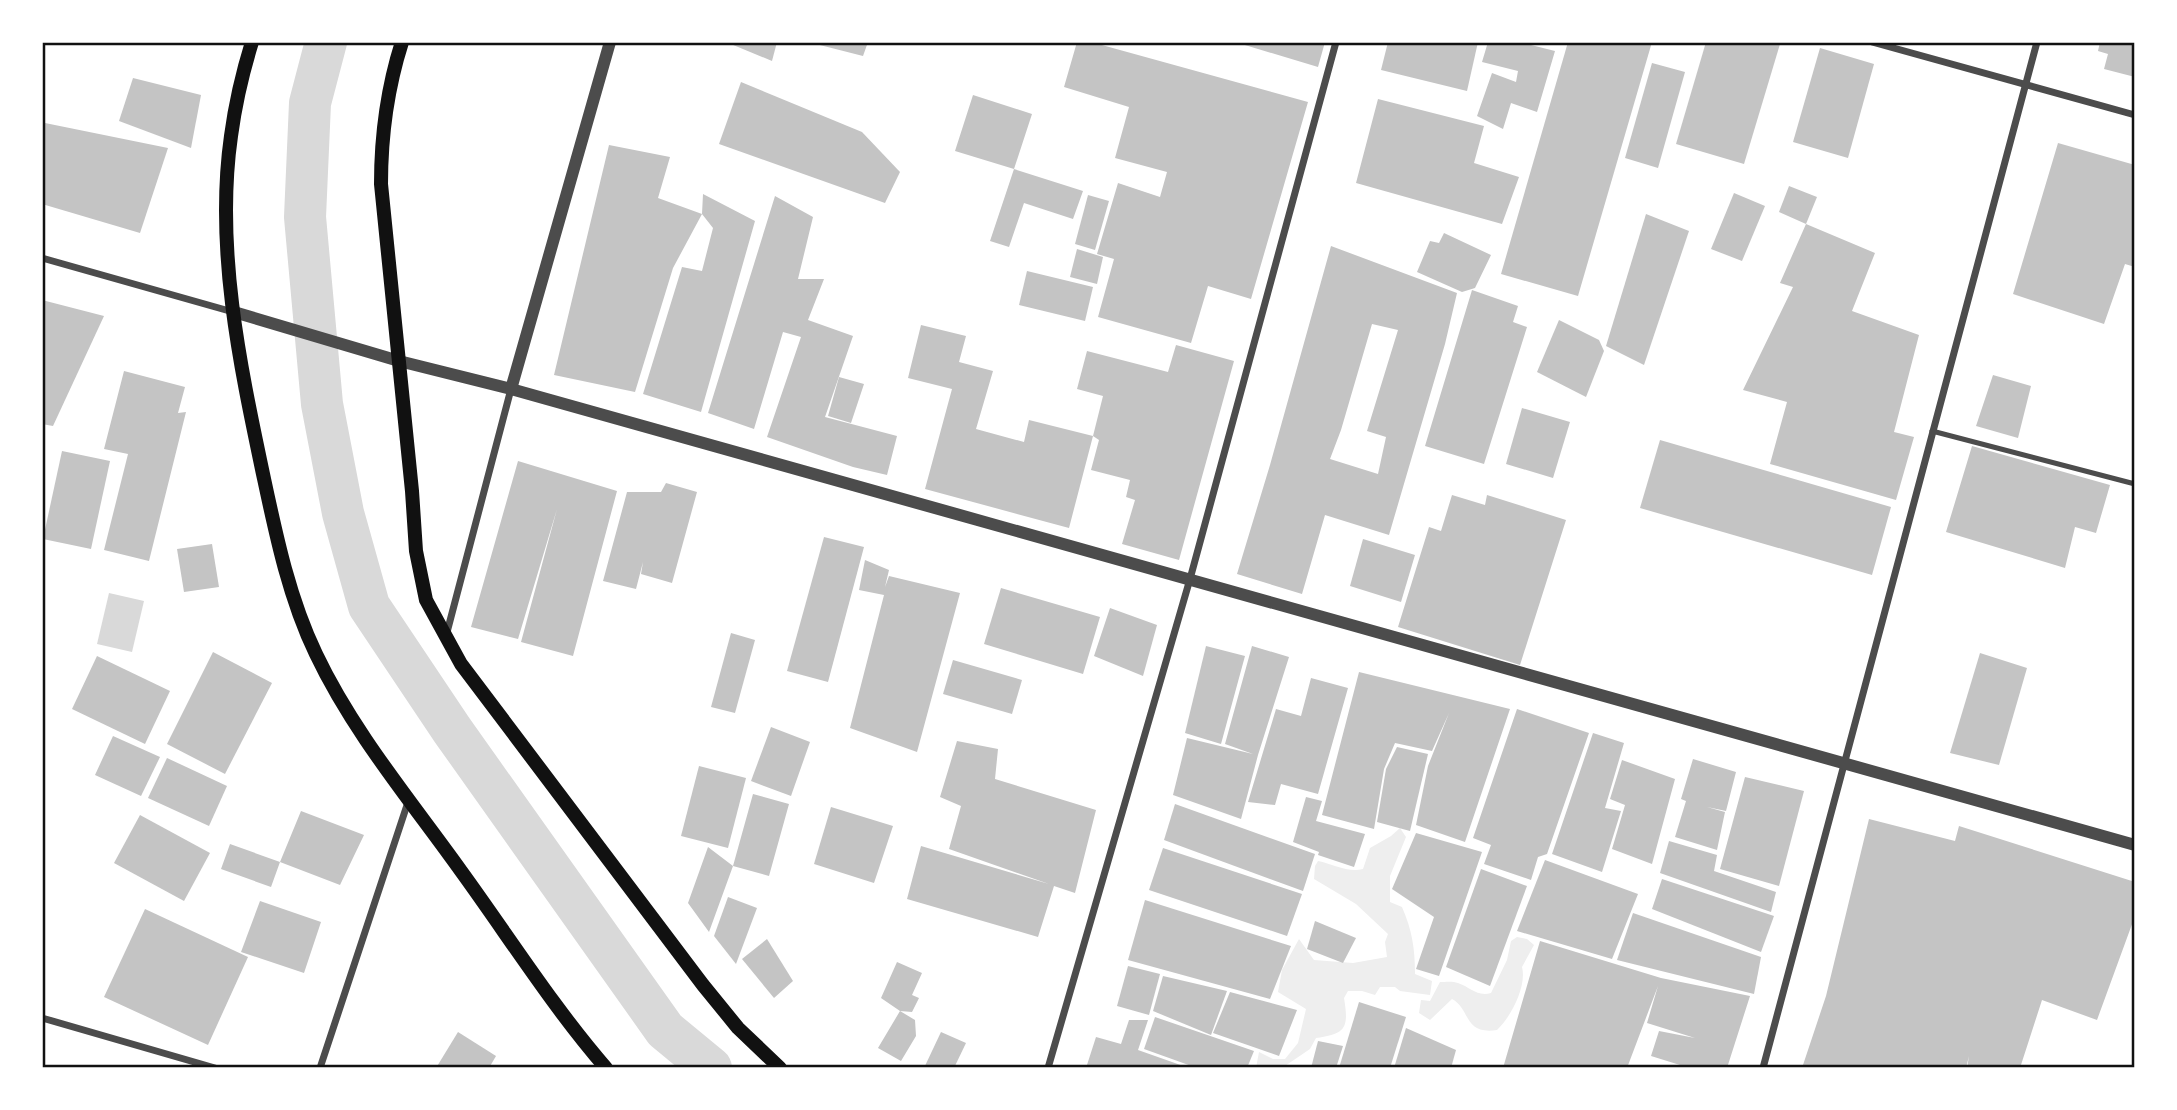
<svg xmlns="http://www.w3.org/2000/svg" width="2177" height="1110" font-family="'Sofia Sans Condensed',sans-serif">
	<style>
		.green { fill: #eee }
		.water { fill: #d9d9d9 }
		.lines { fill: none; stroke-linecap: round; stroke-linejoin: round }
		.canal { stroke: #d9d9d9; stroke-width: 42 }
		.building { fill: #c4c4c4; fill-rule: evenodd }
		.service { stroke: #4c4c4c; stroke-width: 5 }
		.minor { stroke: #4c4c4c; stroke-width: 7 }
		.tertiary { stroke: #4c4c4c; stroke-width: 12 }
		.secondary { stroke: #111; stroke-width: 14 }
		.neatline { fill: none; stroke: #111; stroke-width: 2.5 }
	</style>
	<rect width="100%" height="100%" fill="#fff"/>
	<g class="green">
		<path d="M1400,828L1406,837L1390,876V902L1402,907C1412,930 1415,948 1415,974L1432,981L1430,995L1400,991L1395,987H1380L1375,995L1362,991H1348L1344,998C1349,1028 1346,1034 1316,1038L1310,1049L1282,1068H1256L1259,1052L1273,1059H1285L1298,1043L1306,1009L1278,992L1282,970L1299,939L1314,960L1353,963L1387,957L1385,942L1388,934L1356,904L1314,879L1315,866L1318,861C1333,864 1348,873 1363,869L1370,848L1391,836Z"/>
		<path d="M1517,937L1527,939L1534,945L1522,967C1527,986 1511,1017 1497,1030C1463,1035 1471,1009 1452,999L1430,1020L1419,1013L1421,1000L1430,1001L1440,982C1445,982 1453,981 1458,983C1470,987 1477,997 1491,993L1507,960L1511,941Z"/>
	</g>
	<path class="water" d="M109,593L144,601L132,652L97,644Z"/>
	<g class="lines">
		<path class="canal" d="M326,42L310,103L305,217L322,404L343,513L369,606L452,730L665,1030L711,1068"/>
	</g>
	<g class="building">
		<path d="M726,42H777L772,61Z"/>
		<path d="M808,42H868L863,56Z"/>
		<path d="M1077,42H1091L1308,102L1251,299L1208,286L1191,343L1098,317L1114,259L1097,254L1118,183L1160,197L1167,172L1115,158L1129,107L1064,87Z"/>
		<path d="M1235,42H1325L1318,67Z"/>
		<path d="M1388,42H1478L1467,91L1381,70Z"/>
		<path d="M1488,42H1519L1555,51L1537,112L1511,103L1503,129L1477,116L1492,73L1516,82L1518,71L1482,62Z"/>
		<path d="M1568,42H1652L1578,296L1501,274Z"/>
		<path d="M1706,42L1780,44L1744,164L1676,144Z"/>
		<path d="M2100,42H2135V77L2104,69L2108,54L2098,51Z"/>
		<path d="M1820,48L1874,64L1848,158L1793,142Z"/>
		<path d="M1652,63L1685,72L1658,168L1625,158Z"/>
		<path d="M133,78L201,95L191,148L119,121Z"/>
		<path d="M741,82L862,132L900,172L885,203L719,144Z"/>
		<path d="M973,95L1032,114L1014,169L1083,191L1073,219L1024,203L1009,247L990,241L1014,169L955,151Z"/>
		<path d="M1378,99L1484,126L1474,163L1519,177L1502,224L1356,183Z"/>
		<path d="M45,123L168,148L140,233L42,204V132Z"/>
		<path d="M2058,143L2135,165V267L2125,264L2104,324L2013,294Z"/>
		<path d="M609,145L670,157L658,198L702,214L673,268L635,392L554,375Z"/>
		<path d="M1789,186L1817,197L1806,224L1779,212Z"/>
		<path d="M1734,193L1765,206L1742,261L1711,249Z"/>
		<path d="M703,194L755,221L701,412L643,394L682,267L702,271L713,228L702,214Z"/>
		<path d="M1088,195L1109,201L1095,250L1075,244Z"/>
		<path d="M775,196L813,217L798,279H824L808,320L853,336L825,417L897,436L887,475L853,467L767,437L801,337L783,332L754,429L708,413Z"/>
		<path d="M1646,214L1689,231L1644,365L1606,346Z"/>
		<path d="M1806,224L1875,253L1852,311L1919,335L1894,432L1914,437L1896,500L1770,464L1787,402L1743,390L1793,287L1780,283Z"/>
		<path d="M1444,233L1491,255L1475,288L1462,292L1417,272L1430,241L1439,243Z"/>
		<path d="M1331,246L1457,293L1445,344L1389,535L1325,515L1302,594L1237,574L1270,465ZM1372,324L1398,330L1367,431L1386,437L1378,474L1330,459L1341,430Z"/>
		<path d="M1077,249L1103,257L1097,284L1070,277Z"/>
		<path d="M1027,271L1093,287L1085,321L1019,305Z"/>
		<path d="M1472,290L1518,306L1513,322L1527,327L1484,464L1425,446Z"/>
		<path d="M42,300L104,316L53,426L42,424Z"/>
		<path d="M1559,320L1599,340L1604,351L1586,397L1537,372Z"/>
		<path d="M921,325L966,336L959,362L993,371L976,429L1024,442L1029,420L1093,436L1069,528L925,489L952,389L908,378Z"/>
		<path d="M1176,345L1234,361L1179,560L1122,544L1135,500L1126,497L1130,480L1091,470L1099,440L1093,436L1103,396L1077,389L1087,351L1168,372Z"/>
		<path d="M124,371L185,387L178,413L186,412L149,561L104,550L128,454L104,449Z"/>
		<path d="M1993,375L2031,386L2018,438L1976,426Z"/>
		<path d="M839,377L864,384L851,423L828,416Z"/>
		<path d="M1522,408L1570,422L1553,478L1506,464Z"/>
		<path d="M1660,440L1891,507L1872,575L1640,508Z"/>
		<path d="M1972,446L2110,485L2096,533L2075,527L2065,568L1946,532Z"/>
		<path d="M62,451L110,461L91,549L43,539Z"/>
		<path d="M518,461L617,491L573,656L521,642L557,509L518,639L471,627Z"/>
		<path d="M666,483L697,492L672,583L641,574L643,562L636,589L603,581L627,492H661Z"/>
		<path d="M1452,495L1485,505L1487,495L1566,520L1520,665L1398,627L1429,527L1441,531Z"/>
		<path d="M824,537L864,547L828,682L787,671Z"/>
		<path d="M1363,539L1415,555L1401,602L1350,586Z"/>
		<path d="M212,544L219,587L184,592L177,549Z"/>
		<path d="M865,560L889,570L885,587L889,576L960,593L917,752L850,728L884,595L859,590Z"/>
		<path d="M1001,588L1100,617L1083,674L984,644Z"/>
		<path d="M1110,608L1157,625L1143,676L1094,656Z"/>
		<path d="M731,633L755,640L735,713L711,707Z"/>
		<path d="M1206,646L1245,656L1221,744L1185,733Z"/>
		<path d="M1252,646L1289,657L1258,755L1241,819L1173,795L1187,738L1253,754L1225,744Z"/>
		<path d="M213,652L272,683L225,774L167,744Z"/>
		<path d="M1980,653L2027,668L1999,765L1950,753Z"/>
		<path d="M97,656L170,691L145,744L72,709Z"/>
		<path d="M953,660L1022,680L1012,714L943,694Z"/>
		<path d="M1359,672L1510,709L1465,842L1416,825L1428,766L1449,713L1432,751L1395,743L1384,769L1374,829L1322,815Z"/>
		<path d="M1311,678L1348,688L1318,794L1281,784L1275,805L1248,802L1276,709L1301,716Z"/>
		<path d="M1517,709L1589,733L1547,854L1538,857L1531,880L1484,864L1491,845L1473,838Z"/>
		<path d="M771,727L810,742L791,796L751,781Z"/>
		<path d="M1593,733L1624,743L1605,808L1621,811L1602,872L1552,854Z"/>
		<path d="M113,736L160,757L141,796L95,775Z"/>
		<path d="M957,741L998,749L995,779L1096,810L1075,893L1054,886L1038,937L907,899L921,846L1049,884L949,849L961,806L940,797Z"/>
		<path d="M1397,747L1428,754L1410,831L1377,822L1386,769Z"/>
		<path d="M167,758L227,786L209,826L148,798Z"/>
		<path d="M1693,759L1736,772L1726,811L1707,807L1725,812L1717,850L1675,837L1686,801L1681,799Z"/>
		<path d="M1622,760L1675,779L1652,864L1612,849L1625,805L1610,799Z"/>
		<path d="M699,766L746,778L728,848L681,836Z"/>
		<path d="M1745,777L1804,791L1779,886L1720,869Z"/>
		<path d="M753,794L789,804L769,876L733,866L709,932L688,903L708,847L733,866Z"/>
		<path d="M1306,797L1322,801L1316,821L1365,834L1354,867L1318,855L1319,852L1293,842Z"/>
		<path d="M1175,804L1315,854L1303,891L1164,840Z"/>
		<path d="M831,807L893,826L874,883L814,864Z"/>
		<path d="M301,811L364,835L340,885L280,862L271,887L221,869L230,844L280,862Z"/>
		<path d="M140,815L210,853L184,901L114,863Z"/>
		<path d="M1869,819L1955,841L1959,826L2135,882V916L2097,1020L2042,1000L2020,1068H1967L1969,1056L1966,1068H1802L1826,996Z"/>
		<path d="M1416,833L1482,852L1439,976L1416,969L1434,917L1392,889Z"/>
		<path d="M1669,841L1717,855L1714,871L1776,892L1771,912L1660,873Z"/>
		<path d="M1163,848L1302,894L1287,936L1149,890Z"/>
		<path d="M1545,860L1638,894L1612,959L1517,931Z"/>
		<path d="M1481,869L1527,886L1490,986L1446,967Z"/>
		<path d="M1662,879L1774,916L1761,952L1652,909Z"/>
		<path d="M728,897L757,908L736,964L714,936Z"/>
		<path d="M1145,900L1291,946L1270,999L1128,960Z"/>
		<path d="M260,901L321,922L304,973L241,952Z"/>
		<path d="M145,909L248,957L208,1045L104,997Z"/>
		<path d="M1633,913L1761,957L1754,994L1617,960Z"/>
		<path d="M1315,921L1356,938L1343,963L1307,949Z"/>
		<path d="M767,939L793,981L774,998L742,959Z"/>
		<path d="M1540,941L1661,978L1750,996L1727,1068H1679L1680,1065L1651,1056L1659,1031L1695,1038L1647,1023L1658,986L1627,1068H1503Z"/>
		<path d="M897,962L922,973L912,995L919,998L912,1012L900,1011L915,1020L916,1036L901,1061L878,1048L900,1011L881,998Z"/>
		<path d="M1128,966L1160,974L1149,1015L1117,1006Z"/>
		<path d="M1163,976L1227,991L1211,1035L1153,1011Z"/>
		<path d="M1230,992L1297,1010L1279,1056L1213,1033Z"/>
		<path d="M1359,1002L1406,1017L1390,1068H1339Z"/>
		<path d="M1155,1017L1254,1051L1247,1068H1197L1144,1049Z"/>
		<path d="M1129,1020H1148L1138,1050L1189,1068H1086L1096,1037L1121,1044Z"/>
		<path d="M1406,1028L1456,1050L1451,1068H1394Z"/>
		<path d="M458,1032L496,1056L489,1068H436Z"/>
		<path d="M941,1032L966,1043L954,1068H924Z"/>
		<path d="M1318,1041L1343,1046L1336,1068H1311Z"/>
	</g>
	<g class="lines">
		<path class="service" d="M1932,431L2135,484"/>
		<g class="minor">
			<path d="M1872,42L2135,115"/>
			<path d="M42,258L233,312"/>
			<path d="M446,636L511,389"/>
			<path d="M42,1018L215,1068"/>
			<path d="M320,1068L409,799"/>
			<path d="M1048,1068L1190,579L1336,42"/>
			<path d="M1763,1068L2037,42"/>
		</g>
		<g class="tertiary">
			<path d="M234,312L399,361L511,389L2135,845"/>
			<path d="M511,389L610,42"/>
		</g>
		<g class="secondary">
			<path d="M252,42C243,71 235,106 231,136C215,248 240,365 263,474C276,535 289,598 316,654C353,732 411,801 461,871C509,937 553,1007 606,1068"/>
			<path d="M402,42C387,89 381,136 381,184L412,491L416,551L426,600L461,664L703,985L738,1028L780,1068"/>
		</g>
	</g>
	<rect width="2177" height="1110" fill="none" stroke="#ffffff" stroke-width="88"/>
	<rect x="44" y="44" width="2089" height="1022" class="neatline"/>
</svg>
